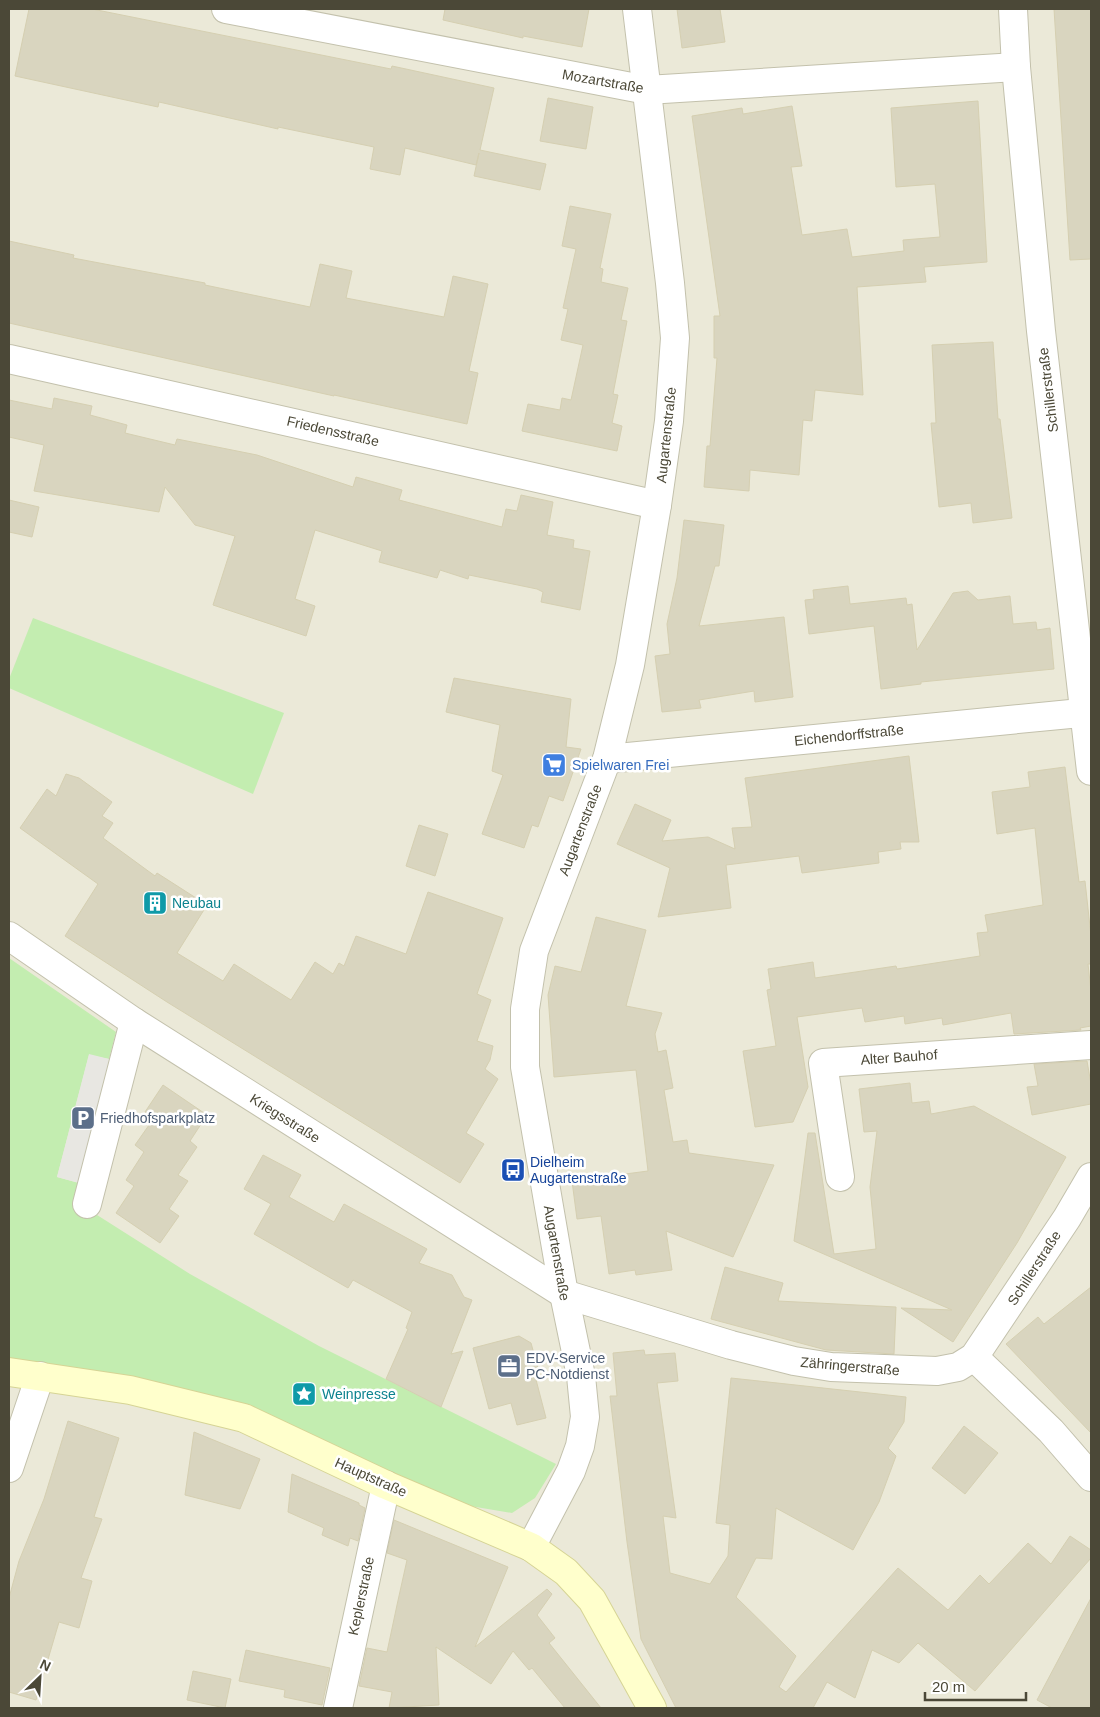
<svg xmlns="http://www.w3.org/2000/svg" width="1100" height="1717" font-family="Arial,sans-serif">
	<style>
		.residential { fill: #ebe9d8 }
		.green { fill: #c3edb0 }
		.parking { fill: #e8e7e2 }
		.building { fill: #d9d5bf; stroke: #d5cfb1 }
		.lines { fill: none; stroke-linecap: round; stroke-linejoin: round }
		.street-casing { stroke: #c3c1ac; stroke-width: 30 }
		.secondary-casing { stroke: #d6d495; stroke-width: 30 }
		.street { stroke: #fff; stroke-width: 28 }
		.secondary { stroke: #ffc; stroke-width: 28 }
		.labels { text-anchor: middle; stroke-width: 5; stroke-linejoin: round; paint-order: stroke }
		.street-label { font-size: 14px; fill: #4b4837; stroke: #fff }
		.shop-label { font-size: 14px; fill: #366cbe; stroke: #fff; text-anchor: start }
		.culture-label { font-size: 14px; fill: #0d838f; stroke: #fff; text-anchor: start }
		.service-label { font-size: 14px; fill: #4e5e75; stroke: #fff; text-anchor: start }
		.transit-label { font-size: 14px; fill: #164399; stroke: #fff; text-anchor: start }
	</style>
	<rect width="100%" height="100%" fill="#f6f5ea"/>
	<rect class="residential" x="9" y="9" width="1082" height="1699"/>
	<g class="green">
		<path d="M33,618L284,713L253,794L9,688V679Z"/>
		<path d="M9,958L116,1032L109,1059L89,1055L57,1177L79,1183L75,1201L190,1274L319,1346L556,1464L535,1498L512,1513L470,1506L347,1455L9,1361Z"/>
	</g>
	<path class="parking" d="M89,1054L109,1059L79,1183L57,1177Z"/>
	<g class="building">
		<path d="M29,9H92L391,69L392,66L494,88L480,150L546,164L540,190L474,176L479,153L476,165L405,148L400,175L370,169L374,147L278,127V129L159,102L158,107L15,76Z"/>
		<path d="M445,9H589L582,47L523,36V38L443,20Z"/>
		<path d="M677,9H720L725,42L682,48Z"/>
		<path d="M1054,9H1091V259L1070,260Z"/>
		<path d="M548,98L593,107L586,149L540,141Z"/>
		<path d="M978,101L987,262L924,267L926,282L857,287L863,395L815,390L812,421L803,420L799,475L750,470L749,491L704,487L707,446H710L717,358H714V316H720L692,116L742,108L743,114L792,106L802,166L791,167L802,235L847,229L852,257L904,251L903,240L940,237L935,184L896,187L891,108Z"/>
		<path d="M570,206L611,214L600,268L603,269L601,282L628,288L621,320L627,321L613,394L618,395L612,423L622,426L617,451L522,431L528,404L560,410L562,398L571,400L583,345L561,340L568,309L563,308L576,249L562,246Z"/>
		<path d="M9,241L74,255L73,258L205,283V285L310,307L320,264L352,271L346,298L444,317L453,276L488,284L469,371L478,373L467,424L334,395V396L9,323Z"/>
		<path d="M993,342L998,419H1000L1012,518L973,523L971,503L939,507L931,423H936L932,345Z"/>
		<path d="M54,398L92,406L90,415L127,425L125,433L175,445L177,439L257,455L353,487L356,477L402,490L399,500L502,527L506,509L517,511L521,495L553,502L547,535L574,540L573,548L590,551L580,610L541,602L543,592L537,589L469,575L468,579L440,570L437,578L379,562L382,551L315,530L295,599L315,606L306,636L213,605L235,536L195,525L165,487L159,512L34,491L44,445L9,437V400L52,409Z"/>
		<path d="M9,500L39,507L32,537L9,532Z"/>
		<path d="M684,520L724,525L719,566H715L699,626L784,617L793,697L755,702L754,691L699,700L701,708L662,712L655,656L670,654L667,624L677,578Z"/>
		<path d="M848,586L850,604L906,598L907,605L912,604L917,650L953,593L968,591L978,600L1010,596L1013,624L1036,622L1037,630L1050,628L1054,669L921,682V684L881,689L874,626L809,634L805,600L814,599L813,590Z"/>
		<path d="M454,678L571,699L566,747L581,749L563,801L549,796L538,827L532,825L524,848L482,834L503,775L492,771L500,725L446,712Z"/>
		<path d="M909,756L919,842H900L901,849L878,852L879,863L802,873L799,856L726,865L731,908L658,917L670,868L617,844L635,804L671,820L662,841L708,837L735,849L732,828L752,827L745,778Z"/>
		<path d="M1065,767L1079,882L1085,881L1091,936V964H1088L1091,991V1026L1080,1028L1081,1030L1014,1034L1011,1013L943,1025L942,1018L905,1024L904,1016L865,1022L862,1008L797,1017L808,1087L793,1122L755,1127L743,1051L776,1046L767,990L771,989L768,969L813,962L815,978L896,966L897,969L980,956L977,933L988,932L985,915L1043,905L1035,828L997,834L992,792L1030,787L1028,772Z"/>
		<path d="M66,774L79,778L112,802L102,816L113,823L103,838L155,876L157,873L207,905L177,953L223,981L234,964L291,1000L315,962L333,974L339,963L344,966L356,936L406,954L428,892L503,918L477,994L491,1000L477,1041L493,1046L490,1060L485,1069L498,1079L466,1133L484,1144L460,1183L167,1002L65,936L98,884L20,828L47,789L56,796Z"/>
		<path d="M419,825L448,834L435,876L406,866Z"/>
		<path d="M596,917L646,930L626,1006L662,1013L655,1034L658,1052L666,1050L673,1088L664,1090L673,1142L687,1140L689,1153L774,1165L733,1257L666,1231L672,1270L636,1275L635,1270L609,1274L601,1216L577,1219L572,1181L648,1171L636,1070L554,1077L548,995L555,966L581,972Z"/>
		<path d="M1087,1061L1091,1084V1104L1032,1115L1027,1087L1038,1086L1034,1064Z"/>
		<path d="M910,1083L912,1103L929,1101L931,1114L974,1106L1066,1157L1017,1243L953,1342L901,1308L952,1310L794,1241L808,1133H815L834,1254L876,1249L870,1187L877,1131L864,1132L859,1089Z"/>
		<path d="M163,1085L207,1115L190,1141L197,1147L178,1175L188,1181L169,1209L179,1216L160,1243L116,1213L134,1186L126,1180L144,1152L135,1145L154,1118L145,1112Z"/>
		<path d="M263,1155L301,1175L289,1197L334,1222L344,1204L427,1249L419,1263L452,1275L464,1297L472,1300L451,1354L463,1351L441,1407L386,1379L408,1329L406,1328L412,1312L353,1280L348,1288L254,1234L271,1204L244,1189Z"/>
		<path d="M725,1267L783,1283L778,1301L896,1307L894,1354L826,1350L711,1319Z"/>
		<path d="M1091,1287V1433L1006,1344L1038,1317L1044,1324Z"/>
		<path d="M519,1336L531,1343L539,1372H534L546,1418L517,1425L511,1403L489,1409L473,1348Z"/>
		<path d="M644,1350L645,1355L675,1353L678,1381L657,1383L676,1518L663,1516L670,1573L710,1584L728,1556L730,1525L716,1523L731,1378L906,1397L904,1422L888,1448L896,1456L879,1502L853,1550L776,1508L772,1559L756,1558L736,1597L796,1656L779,1687L786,1692L898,1568L948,1610L980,1575L989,1584L1028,1543L1051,1564L1070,1536L1091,1550V1558L975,1691L918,1643L899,1663L872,1650L855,1698L827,1682L813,1708H676L641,1639L627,1542L610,1396H617L613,1353Z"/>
		<path d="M68,1421L119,1438L94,1517L102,1519L81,1578L92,1581L79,1628L59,1622L36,1700L9,1692V1598L19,1561L44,1499Z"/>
		<path d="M964,1426L998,1453L965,1494L932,1468Z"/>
		<path d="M194,1432L260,1459L240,1509L185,1495Z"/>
		<path d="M292,1474L359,1503V1505L365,1508L358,1541L350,1538L348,1546L322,1535L324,1528L288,1512Z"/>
		<path d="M394,1520L508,1567L475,1647L547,1589L552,1594L537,1615L555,1638L549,1643L601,1708H565L532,1668L529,1670L513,1651L491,1684L436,1647L439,1705L389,1708L392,1692L359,1686L367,1648L387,1652L397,1605L407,1560L387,1553Z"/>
		<path d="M1091,1598V1708H1052L1037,1700Z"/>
		<path d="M246,1650L330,1668L322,1705L284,1697L285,1690L239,1681Z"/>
		<path d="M193,1671L231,1679L225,1708L187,1700Z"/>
	</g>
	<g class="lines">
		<defs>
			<g id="street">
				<path d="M226,9L647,90L1016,67"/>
				<path d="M1013,9L1016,67L1041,331L1091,771"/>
				<path d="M9,359L657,505"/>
				<path d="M607,759L1091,712"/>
				<path d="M9,936L134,1022L564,1294L731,1345L794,1361L831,1367L937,1371L958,1367L974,1357L1067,1218L1091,1177"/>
				<path d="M840,1177L823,1063L1091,1045"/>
				<path d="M87,1204L134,1022"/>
				<path d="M974,1357L1051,1431L1091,1477"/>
				<path d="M9,1468L40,1376"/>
				<path d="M531,1547L571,1471L580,1446L585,1417L581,1376L564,1294L525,1067V1009L534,951L607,759L630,665L657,505L669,421L675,338L670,283L637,9"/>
				<path d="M338,1708L386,1485"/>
			</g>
			<path id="secondary" d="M9,1372L130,1390L244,1418L386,1485L531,1547L566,1572L592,1600L652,1708"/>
		</defs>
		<use href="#street" class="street-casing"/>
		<use href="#secondary" class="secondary-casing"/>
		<use href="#street" class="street"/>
		<use href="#secondary" class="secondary"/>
	</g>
	<defs>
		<symbol id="supermarket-square" viewBox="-11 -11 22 22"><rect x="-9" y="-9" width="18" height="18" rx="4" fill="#3f7fe0" stroke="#fff"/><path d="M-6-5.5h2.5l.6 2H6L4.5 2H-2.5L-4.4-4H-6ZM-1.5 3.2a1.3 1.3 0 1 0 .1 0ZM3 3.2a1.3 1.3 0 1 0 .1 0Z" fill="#fff"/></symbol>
		<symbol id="building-square" viewBox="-11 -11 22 22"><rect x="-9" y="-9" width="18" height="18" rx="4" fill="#0f9aa8" stroke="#fff"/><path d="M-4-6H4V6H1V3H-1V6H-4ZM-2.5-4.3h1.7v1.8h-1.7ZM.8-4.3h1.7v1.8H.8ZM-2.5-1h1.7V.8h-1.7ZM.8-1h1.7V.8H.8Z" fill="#fff"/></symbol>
		<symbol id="parking-square" viewBox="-11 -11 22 22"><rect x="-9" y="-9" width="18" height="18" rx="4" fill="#5c6f8a" stroke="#fff"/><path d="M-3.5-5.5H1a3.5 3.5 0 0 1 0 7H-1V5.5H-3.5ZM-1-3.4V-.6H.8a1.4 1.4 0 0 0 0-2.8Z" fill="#fff"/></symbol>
		<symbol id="bus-square" viewBox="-11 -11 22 22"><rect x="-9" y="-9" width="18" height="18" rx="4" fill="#1a4fb4" stroke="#fff"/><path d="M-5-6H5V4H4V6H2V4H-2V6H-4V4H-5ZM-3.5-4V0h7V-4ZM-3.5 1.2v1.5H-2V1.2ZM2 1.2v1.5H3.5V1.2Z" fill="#fff"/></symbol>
		<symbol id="office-square" viewBox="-11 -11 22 22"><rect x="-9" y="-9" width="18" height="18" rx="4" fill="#5c6f8a" stroke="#fff"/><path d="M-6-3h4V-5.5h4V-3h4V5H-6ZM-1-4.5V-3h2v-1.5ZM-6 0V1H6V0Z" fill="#fff"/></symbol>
		<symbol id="sight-square" viewBox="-11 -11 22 22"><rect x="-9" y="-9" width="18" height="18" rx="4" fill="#0f9aa8" stroke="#fff"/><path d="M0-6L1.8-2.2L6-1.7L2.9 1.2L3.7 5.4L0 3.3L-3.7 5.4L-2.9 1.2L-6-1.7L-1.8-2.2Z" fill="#fff"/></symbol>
	</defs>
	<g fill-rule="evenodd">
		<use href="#supermarket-square" x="540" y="751" width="28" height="28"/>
		<use href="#building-square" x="141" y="889" width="28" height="28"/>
		<use href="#parking-square" x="69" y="1104" width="28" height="28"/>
		<use href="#bus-square" x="499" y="1156" width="28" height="28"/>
		<use href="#office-square" x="495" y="1352" width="28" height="28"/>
		<use href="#sight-square" x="290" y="1380" width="28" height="28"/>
	</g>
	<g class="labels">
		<g class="street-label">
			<text transform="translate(603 81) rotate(10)" y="5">Mozartstraße</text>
			<text transform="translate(1048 390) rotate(-97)" y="5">Schillerstraße</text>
			<text transform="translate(333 431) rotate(13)" y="5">Friedensstraße</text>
			<text transform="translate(666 435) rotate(-84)" y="5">Augartenstraße</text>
			<text transform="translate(849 735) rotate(-6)" y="5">Eichendorffstraße</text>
			<text transform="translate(580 830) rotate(-69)" y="5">Augartenstraße</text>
			<text transform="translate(899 1057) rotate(-4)" y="5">Alter Bauhof</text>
			<text transform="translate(285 1118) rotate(32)" y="5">Kriegsstraße</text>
			<text transform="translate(557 1253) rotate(80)" y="5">Augartenstraße</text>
			<text transform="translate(1034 1268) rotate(-57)" y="5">Schillerstraße</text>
			<text transform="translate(850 1366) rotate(5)" y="5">Zähringerstraße</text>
			<text transform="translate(371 1477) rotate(24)" y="5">Hauptstraße</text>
			<text transform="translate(361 1596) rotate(-78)" y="5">Keplerstraße</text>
		</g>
		<g class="shop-label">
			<text x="572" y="770">Spielwaren Frei</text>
		</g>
		<g class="culture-label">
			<text x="172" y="908">Neubau</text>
			<text x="322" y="1399">Weinpresse</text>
		</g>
		<g class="service-label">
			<text x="100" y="1123">Friedhofsparkplatz</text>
			<text x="526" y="1363">EDV-Service<tspan x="526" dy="16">PC-Notdienst</tspan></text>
		</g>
		<g class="transit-label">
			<text x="530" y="1167">Dielheim<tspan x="530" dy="16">Augartenstraße</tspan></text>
		</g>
	</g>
	<rect width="1100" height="1717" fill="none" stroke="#4b4837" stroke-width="20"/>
	<g transform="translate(40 1677) rotate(25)" stroke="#ffffff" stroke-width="4" paint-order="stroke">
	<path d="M0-4L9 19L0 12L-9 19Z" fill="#4b4837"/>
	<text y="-8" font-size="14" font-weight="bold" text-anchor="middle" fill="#4b4837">N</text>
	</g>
	<path d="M925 1692v8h101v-8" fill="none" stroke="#4b4837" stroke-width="2.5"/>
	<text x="932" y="1692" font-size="15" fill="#4b4837" stroke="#ffffff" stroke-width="4" paint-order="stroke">20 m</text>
</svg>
